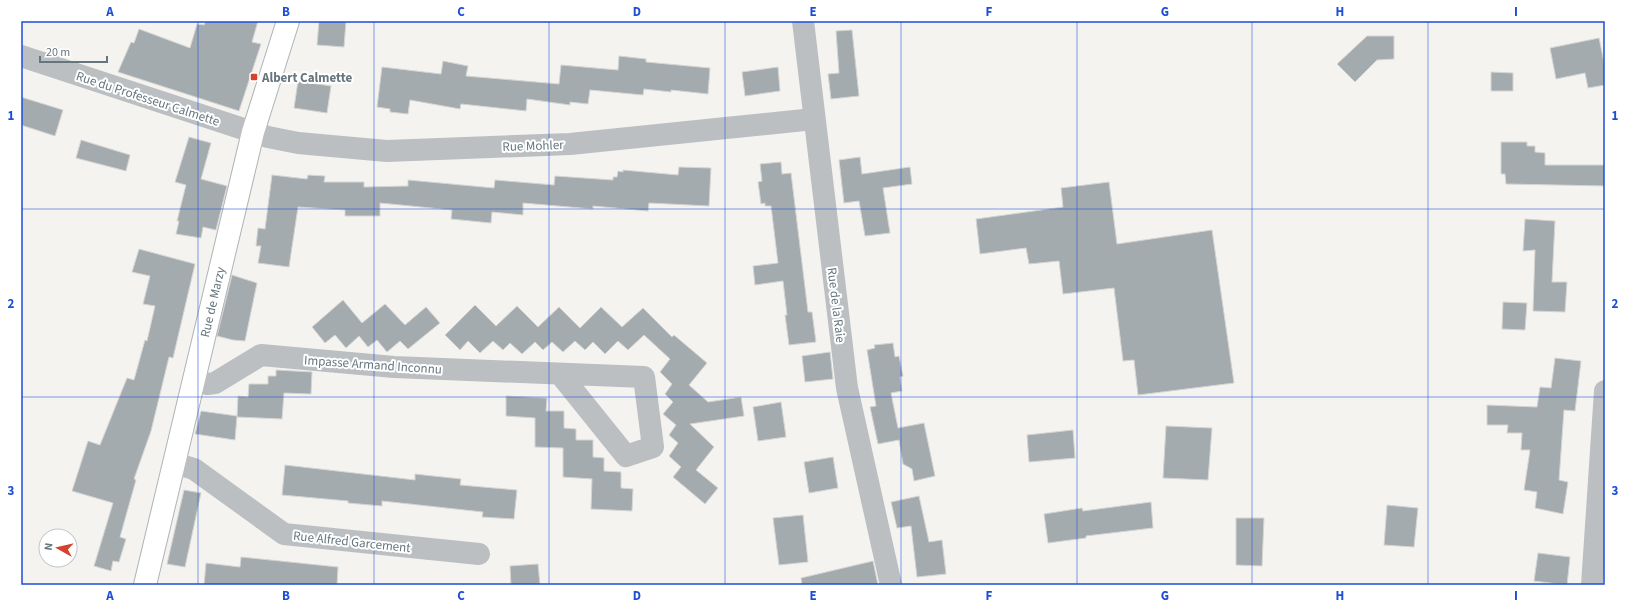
<svg xmlns="http://www.w3.org/2000/svg" width="1626" height="606" font-family="'Source Sans 3',sans-serif">
	<style>
		.building { fill: #a3abaf; stroke: #d5d5d3 }
		.lines { fill: none; stroke-linecap: round; stroke-linejoin: round }
		.secondary-casing { stroke: #adb3b7; stroke-width: 24 }
		.minor { stroke: #bbbfc2; stroke-width: 22 }
		.tertiary { stroke: #bbbfc2; stroke-width: 22 }
		.secondary { stroke: #fff; stroke-width: 22 }
		.grid { fill: none; stroke: #1d4ed8; stroke-width: 1; stroke-opacity: 0.55 }
		.poi-dot { fill: #d5432f; stroke: #fff; stroke-width: 1.5 }
		.labels { text-anchor: middle; stroke-width: 4; stroke-linejoin: round; paint-order: stroke }
		.poi-label { font-size: 13px; font-weight: bold; fill: #65767f; stroke: #fff; text-anchor: start }
		.street-label { font-size: 13px; fill: #65767f; stroke: #fff }
		.neatline { fill: none; stroke: #1d4ed8; stroke-width: 1.5 }
		.grid-label { font-size: 13px; text-anchor: middle; font-weight: bold; fill: #1d4ed8 }
	</style>
	<rect width="100%" height="100%" fill="#f4f3f0"/>
	<g class="building">
		<path d="M206,21H258L252,42L261,44L239,111L118,72L131,42L134,43L139,29L190,48L197,24L204,25Z"/>
		<path d="M319,21H346L344,47L317,45Z"/>
		<path d="M852,30L859,96L831,99L828,74L839,73L836,31Z"/>
		<path d="M1367,36H1394V59L1377,60L1355,82L1337,64Z"/>
		<path d="M1599,38L1605,67V85L1588,88L1585,73L1556,79L1550,48Z"/>
		<path d="M619,56L646,59V62L710,68L708,94L671,90V92L644,89L643,95L590,90L588,104L570,102V105L527,99L526,111L461,104L460,109L410,100L408,114L390,112V109L377,107L382,67L441,74L443,61L468,66L466,76L559,84L561,65L618,70Z"/>
		<path d="M778,67L780,91L745,96L742,72Z"/>
		<path d="M1491,72L1513,73V91H1491Z"/>
		<path d="M298,81L331,86L327,113L294,108Z"/>
		<path d="M21,97L63,110L55,136L21,125Z"/>
		<path d="M189,137L211,143L201,179L227,186L216,230L203,227L201,238L176,234L179,221H177L186,185L175,182Z"/>
		<path d="M81,140L130,155L126,171L76,158Z"/>
		<path d="M1501,142H1527V146H1535V152L1545,153V165H1605V186L1506,184L1505,174H1501Z"/>
		<path d="M860,157L862,174L910,167L912,184L883,188L890,233L865,236L859,201L844,203L839,160Z"/>
		<path d="M781,162L782,174L791,173L808,312H812L816,342L789,345L785,315H787L783,281L755,285L753,266L778,263L771,206H765V203L761,204L758,182L762,181L760,164Z"/>
		<path d="M679,167L711,168L709,206L649,203L648,211L593,206V209L523,203V215L492,212L491,223L451,219L452,210L380,203V216H345V210L298,207L289,267L258,263L261,246H256L258,228L265,229L272,175L307,179L308,175L325,176L324,182H364V187L408,186V180L494,188L495,180L554,185L555,176L613,180V177H617L618,171L623,172V170L678,175Z"/>
		<path d="M1109,182L1117,244L1212,230L1234,383L1138,395L1134,360L1123,361L1114,288L1063,294L1059,261L1029,264L1026,248L980,254L976,219L1063,207L1061,188Z"/>
		<path d="M1525,219L1555,221L1552,282H1567L1565,312L1533,311L1535,250L1523,251Z"/>
		<path d="M139,249L195,264L173,358L169,357L151,431L134,479L136,480L120,537L126,539L119,562L113,561L111,571L94,566L113,503L72,491L88,441L100,445L127,378L134,380L145,340L147,341L155,306L143,304L150,276L132,272Z"/>
		<path d="M232,275L257,283L245,341L233,340L217,336Z"/>
		<path d="M343,300L362,323L385,304L405,325L426,307L440,323L408,349L400,341L387,352L377,340L368,347L359,336L346,348L335,335L325,343L312,327Z"/>
		<path d="M1503,302L1527,303L1525,330L1502,329Z"/>
		<path d="M475,305L496,326L517,306L538,327L559,307L580,328L601,307L622,327L643,308L672,337L674,335L707,363L689,385L708,402L741,397L744,416L690,424L714,447L696,470L718,488L705,504L673,477L681,467L669,456L678,443L669,435L676,425L663,414L673,402L665,394L672,384L660,372L670,359L644,335L628,350L618,341L605,354L593,342L585,350L575,341L563,352L552,342L543,350L535,342L522,354L510,343L503,350L493,341L480,353L468,341L460,350L445,335Z"/>
		<path d="M893,343L895,357L899,356L903,376L900,377L902,391L891,393L898,428L924,423L935,476L914,481L912,469L903,464L899,440L878,444L870,407L876,406L867,350L875,348L874,345Z"/>
		<path d="M830,352L833,379L805,382L802,356Z"/>
		<path d="M1555,358L1581,361L1575,411L1564,410L1559,480L1568,482L1563,514L1535,508L1537,492L1524,490L1530,450H1521L1522,433H1507L1508,425H1487V405L1537,407L1540,387L1551,388Z"/>
		<path d="M276,370L312,372L311,394L284,393L282,419L237,417L238,396L248,397L249,384H268V376H276Z"/>
		<path d="M506,396L547,398L546,411H564V428L576,429V440H593V457L604,458V471L621,472V488L633,489L632,511L591,509L592,479L563,477V448L535,447V418L506,416Z"/>
		<path d="M781,402L786,437L758,441L753,407Z"/>
		<path d="M201,411L237,416L235,440L195,434Z"/>
		<path d="M1166,426L1212,428L1208,480L1163,478Z"/>
		<path d="M1073,430L1075,458L1029,462L1027,435Z"/>
		<path d="M833,457L838,488L809,493L804,462Z"/>
		<path d="M285,465L415,480V474L461,479L460,485L517,490L514,519L482,517L483,512L382,501V506L348,503V501L282,495Z"/>
		<path d="M184,490L201,493L185,567L167,564Z"/>
		<path d="M919,496L929,542L942,540L946,574L917,577L911,526L897,528L891,502Z"/>
		<path d="M1151,502L1153,528L1086,536V538L1048,543L1044,514L1082,508L1083,511Z"/>
		<path d="M1387,505L1418,508L1414,547L1384,545Z"/>
		<path d="M803,515L808,562L779,565L773,518Z"/>
		<path d="M1236,518H1264L1262,566L1236,565Z"/>
		<path d="M1538,553L1570,557L1567,585L1534,581Z"/>
		<path d="M241,557L338,567L337,585H204L206,563L240,567Z"/>
		<path d="M873,561L878,585H802L801,578Z"/>
		<path d="M538,564L540,585H511L510,566Z"/>
	</g>
	<g class="lines">
		<defs>
			<path id="secondary" d="M145,585L253,132L288,21"/>
		</defs>
		<use href="#secondary" class="secondary-casing"/>
		<g class="minor">
			<path d="M21,56L268,137L298,143L387,151L570,144L814,119"/>
			<path d="M194,381L207,384L215,383L261,355L394,367L644,377L653,447L626,456L560,374"/>
			<path d="M174,463L194,469L284,534L479,554"/>
			<path d="M1592,585L1605,391"/>
		</g>
		<path class="tertiary" d="M803,21L847,388L891,585"/>
		<use href="#secondary" class="secondary"/>
	</g>
	<path class="grid" d="M198,21V585M374,21V585M549,21V585M725,21V585M901,21V585M1077,21V585M1252,21V585M1428,21V585M21,209H1605M21,397H1605"/>
	<rect class="poi-dot" x="250" y="73" width="8" height="8" rx="2"/>
	<g class="labels">
		<g class="poi-label">
			<text x="262" y="82">Albert Calmette</text>
		</g>
		<g class="street-label">
			<text transform="translate(148 98) rotate(18)" y="5">Rue du Professeur Calmette</text>
			<text transform="translate(533 145) rotate(-2)" y="5">Rue Mohler</text>
			<text transform="translate(212 302) rotate(-77)" y="5">Rue de Marzy</text>
			<text transform="translate(837 305) rotate(83)" y="5">Rue de la Raie</text>
			<text transform="translate(373 364) rotate(4)" y="5">Impasse Armand Inconnu</text>
			<text transform="translate(352 541) rotate(6)" y="5">Rue Alfred Garcement</text>
		</g>
	</g>
	<rect width="1626" height="606" fill="none" stroke="#ffffff" stroke-width="44"/>
	<g transform="translate(58 548) rotate(278)"><circle r="19" fill="#ffffff" stroke="#c1c8cc"/>
	<path d="M0-3L7 15L0 10L-7 15Z" fill="#d5432f"/>
	<text y="-6" font-size="11" font-weight="bold" text-anchor="middle" fill="#65767f">N</text>
	</g>
	<path d="M40 56v6h67v-6" fill="none" stroke="#65767f" stroke-width="2"/>
	<text x="46" y="56" font-size="12" fill="#65767f" stroke="#ffffff" stroke-width="3" paint-order="stroke">20 m</text>
	<rect x="22" y="22" width="1582" height="562" class="neatline"/>
	<g class="grid-label">
		<text x="110" y="16">A</text>
		<text x="286" y="16">B</text>
		<text x="461" y="16">C</text>
		<text x="637" y="16">D</text>
		<text x="813" y="16">E</text>
		<text x="989" y="16">F</text>
		<text x="1165" y="16">G</text>
		<text x="1340" y="16">H</text>
		<text x="1516" y="16">I</text>
		<text x="11" y="120">1</text>
		<text x="1615" y="120">1</text>
		<text x="11" y="308">2</text>
		<text x="1615" y="308">2</text>
		<text x="11" y="495">3</text>
		<text x="1615" y="495">3</text>
		<text x="110" y="600">A</text>
		<text x="286" y="600">B</text>
		<text x="461" y="600">C</text>
		<text x="637" y="600">D</text>
		<text x="813" y="600">E</text>
		<text x="989" y="600">F</text>
		<text x="1165" y="600">G</text>
		<text x="1340" y="600">H</text>
		<text x="1516" y="600">I</text>
	</g>
</svg>
